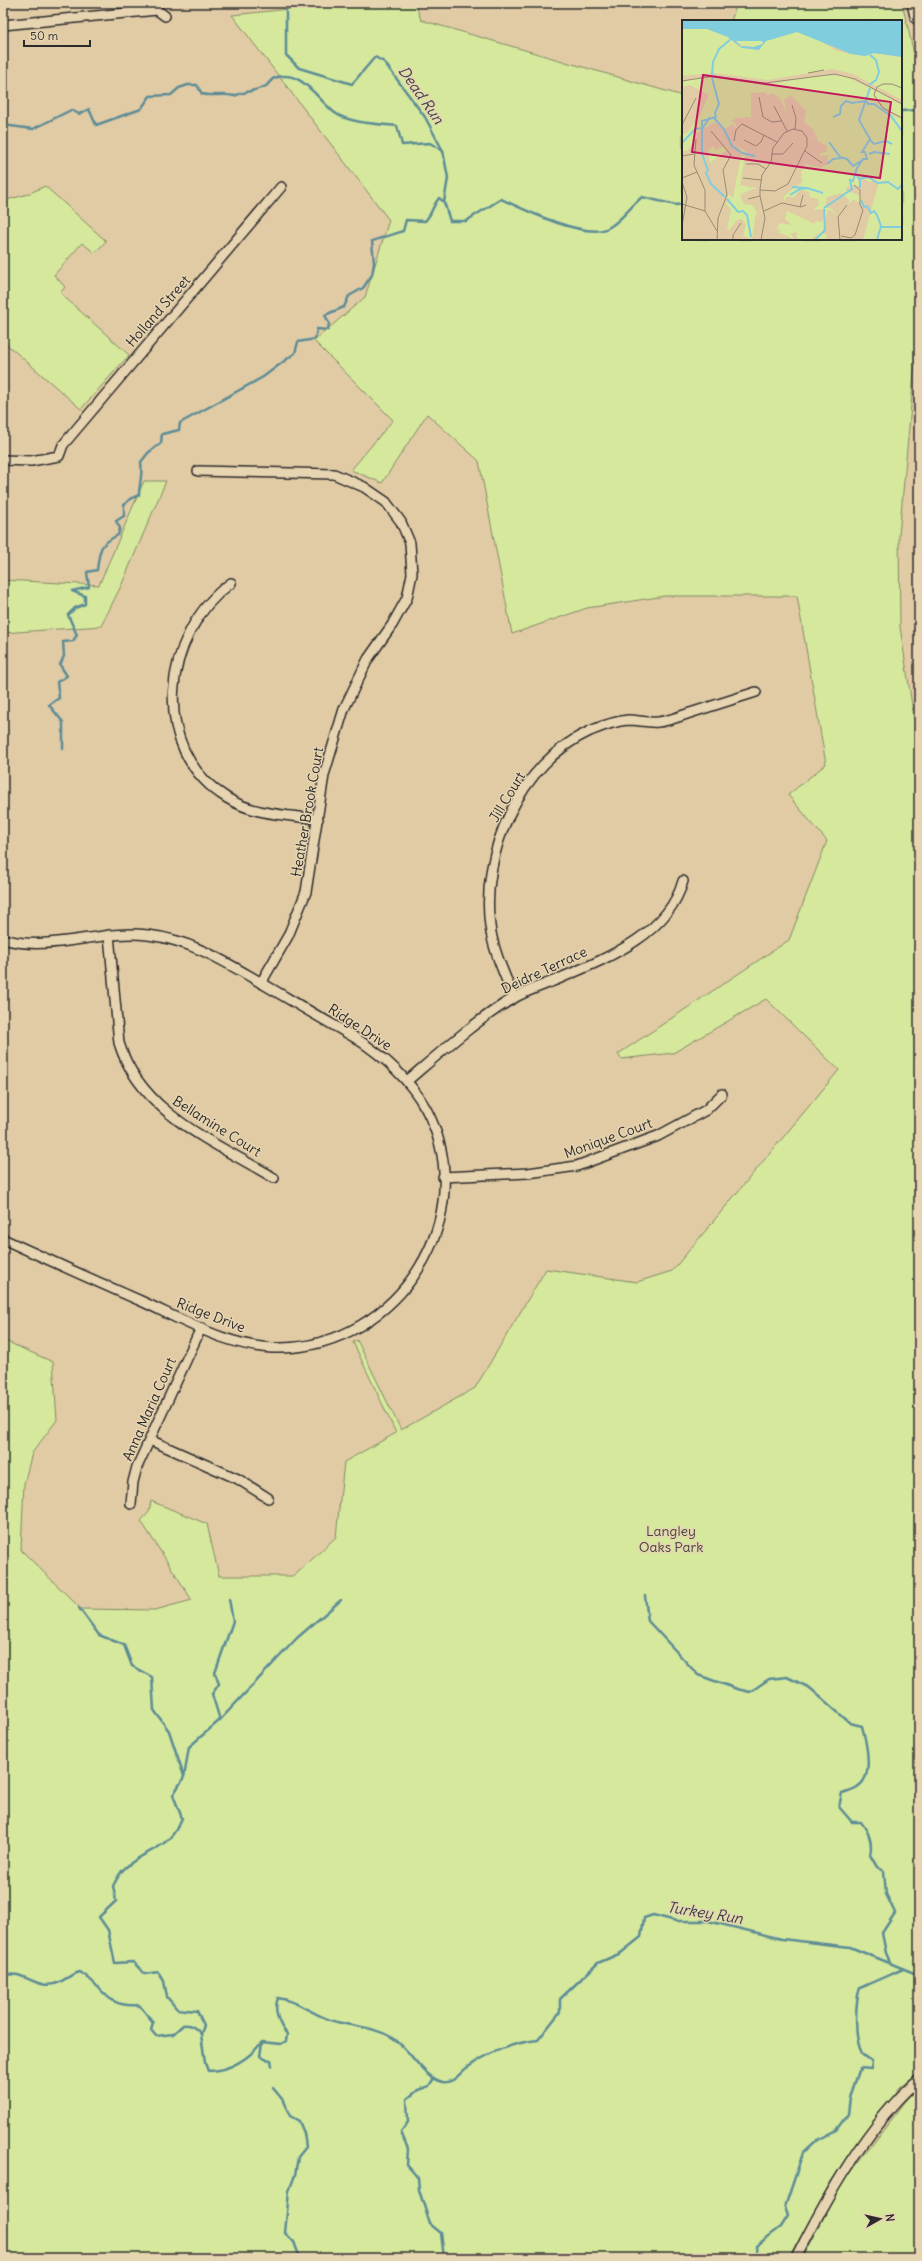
<svg xmlns="http://www.w3.org/2000/svg" width="922" height="2261" font-family="Delius,sans-serif">
	<style>
		.green { fill: #d5e89c; stroke: #808a64 }
		.lines { fill: none; stroke-linecap: round; stroke-linejoin: round }
		.stream { stroke: #5d8c96; stroke-width: 2.5 }
		.street-casing { stroke: #2b2b2b; stroke-width: 12 }
		.highway-casing { stroke: #2b2b2b; stroke-width: 20 }
		.street { stroke: #e7d4b1; stroke-width: 9 }
		.highway { stroke: #e7d4b1; stroke-width: 17 }
		.labels { text-anchor: middle; stroke-width: 3; stroke-linejoin: round; paint-order: stroke }
		.street-label { font-size: 14px; fill: #2b2b2b; stroke: #e7d4b1 }
		.park-label { font-size: 14px; fill: #44473c; stroke: #e7d4b1 }
		.water-label { font-size: 15px; font-style: italic; fill: #384346; stroke: #e7d4b1 }
		.inset-river { fill: none; stroke: #7fcddd; stroke-width: 2 }
		.inset-road { fill: none; stroke: #988b74; stroke-width: 1 }
		.view { fill: #c2185b; fill-opacity: 0.15; stroke: #c2185b; stroke-width: 2 }
		.inset-edge { fill: none; stroke: #2b2b2b; stroke-width: 2 }
	</style>
	<rect width="100%" height="100%" fill="#e1cba5"/>
	<filter id="ink" filterUnits="userSpaceOnUse"><feTurbulence type="fractalNoise" baseFrequency=".025" numOctaves="2"/><feDisplacementMap in="SourceGraphic" scale="8" xChannelSelector="R" yChannelSelector="G"/><feConvolveMatrix kernelMatrix="1 2 1 2 8 2 1 2 1" color-interpolation-filters="sRGB"/></filter>
	<g filter="url(#ink)">
		<g class="green">
			<path d="M291,3H413L416,5L421,20L683,96V239H901V21H731L737,3H902L915,58L919,97V319L899,535L900,627L919,751V2072L900,2087L832,2180L789,2258H3V1340L53,1362L57,1420L32,1453L24,1484L21,1550L81,1609L155,1610L192,1600L141,1521L149,1512L151,1501L207,1524L219,1576H294L336,1537L344,1462L396,1433L353,1342L357,1340L401,1430L475,1388L546,1269L637,1282L672,1271L839,1070L766,999L673,1053L621,1059L618,1054L789,940L827,841L788,795L826,764L797,596H665L587,608L512,634L479,461L427,414L382,483L351,470L393,420L314,341L365,297L389,220L232,15L299,8Z"/>
			<path d="M45,186L106,241L95,253L82,243L54,275L65,287L60,293L129,355L81,409L3,341V201L28,194Z"/>
			<path d="M144,481H166L121,586L101,626L3,633V580L99,585Z"/>
			<path d="M919,2086V2258H803L841,2184L905,2101Z"/>
		</g>
		<g class="lines">
			<g class="stream">
				<path d="M284,3L286,6V55L299,68L352,84L375,57L384,62L425,117L443,151L448,178L444,202L450,221H466L501,199C522,209 586,240 608,228C621,221 630,207 642,197L676,205L683,204"/>
				<path d="M901,111L919,110"/>
				<path d="M3,125L33,129L71,110L79,114L89,109L96,125L141,109L150,96L171,95L179,88L188,85H197L202,94C213,97 223,93 234,96C243,92 259,90 266,86C269,84 271,79 275,78C301,68 317,99 335,113C348,123 380,124 397,126L402,145L430,143L443,151"/>
				<path d="M63,749V722L49,705L59,698L57,682L67,676L60,665L64,656L63,642L73,641L77,635L68,615L75,608L85,604V596L72,591L89,587L87,572L97,570C100,550 98,545 118,535L120,528L116,521L124,516V505L130,499L139,495C139,484 143,474 141,462L148,453L161,443L162,434L179,430L180,423L263,377L295,353L298,342L315,339L317,329L328,330L329,323L325,315L344,307L349,296L363,288L372,275L374,263L372,241L403,231L406,220L425,221C433,213 432,206 439,198L444,202"/>
				<path d="M645,1596L648,1621L698,1675L737,1689L750,1692L769,1679L787,1677L810,1688L850,1723L862,1726C866,1741 872,1766 864,1780C860,1788 850,1791 842,1793L839,1807L852,1822H861C869,1832 873,1843 870,1855L877,1867L884,1871L886,1894L895,1913L882,1933L886,1953L891,1964"/>
				<path d="M79,1608L99,1635L124,1645L132,1666L152,1677L154,1710L169,1731L184,1776"/>
				<path d="M220,1720L212,1694L219,1684L215,1673L233,1621L229,1599"/>
				<path d="M3,1973C8,1975 13,1974 18,1975C32,1979 43,1990 60,1982C67,1978 72,1974 80,1972C105,1987 104,2008 139,2005L153,2022L151,2030L156,2036L173,2034L183,2025C190,2024 196,2028 201,2034L205,2063L208,2071C229,2071 249,2059 262,2042L281,2044L286,2041L287,2034C279,2025 273,2010 278,1998C296,2000 312,2014 330,2020C352,2027 373,2026 393,2038C411,2050 422,2077 443,2082C454,2084 460,2072 468,2067C489,2052 512,2043 538,2040L560,2012V1999L598,1963L621,1953L641,1937L644,1918L653,1915L676,1921H708L782,1939L850,1947L919,1975"/>
				<path d="M201,2034L204,2025L197,2011L177,2009L167,1997L164,1981L158,1972L145,1974L133,1962L115,1963L108,1930L99,1917L116,1901L113,1886C116,1880 120,1872 125,1868C148,1847 168,1852 182,1818L173,1795L184,1777L189,1747L220,1720L297,1638L341,1600"/>
				<path d="M262,2043L260,2056L265,2059L271,2060L272,2066"/>
				<path d="M434,2078L429,2086L418,2090L407,2099L408,2122L401,2132L408,2149L407,2165L418,2178L419,2190L430,2224L441,2233L444,2258"/>
				<path d="M273,2088L282,2099L290,2116L299,2121L304,2133L306,2147L298,2157L295,2175L289,2191L285,2233L294,2242L300,2258"/>
				<path d="M757,2258L756,2246L781,2227L788,2216L785,2207L803,2153L817,2140L836,2130L848,2114L850,2097L860,2068L871,2069L872,2061C869,2059 864,2056 862,2053C854,2039 855,2002 860,1988L903,1969"/>
			</g>
			<defs>
				<g id="street">
					<path d="M3,25L157,10L165,16"/>
					<path d="M3,460L31,461L59,456L63,445L281,187"/>
					<path d="M198,471L334,474L364,487L386,502L401,522L410,543L412,574L407,598L392,625L368,659L344,709L324,775L306,892L288,936L261,983"/>
					<path d="M231,583C162,633 148,750 227,798C254,815 287,815 318,819"/>
					<path d="M109,935L119,1043C141,1114 215,1142 274,1178"/>
					<path d="M3,939C51,953 99,929 148,935C192,940 227,963 265,985C294,1002 324,1020 354,1037C384,1056 409,1078 426,1109C483,1216 399,1346 281,1348C232,1349 185,1321 141,1301C95,1281 49,1260 3,1239"/>
					<path d="M514,998C505,975 493,951 490,926C480,853 520,763 590,731C602,726 615,721 628,720C638,720 648,723 658,722C669,721 680,716 690,713C712,706 734,699 756,692"/>
					<path d="M407,1081C441,1052 474,1022 512,999C524,992 538,987 551,982C600,961 668,937 683,881"/>
					<path d="M443,1177L528,1173L577,1166L658,1136L706,1110L722,1094"/>
					<path d="M150,1440L238,1479L268,1498"/>
					<path d="M131,1504L133,1482L137,1467L201,1328"/>
					<path d="M796,2258C826,2198 868,2123 919,2079"/>
				</g>
				<path id="highway" d="M916,3L919,16"/>
			</defs>
			<use href="#street" class="street-casing"/>
			<use href="#highway" class="highway-casing"/>
			<use href="#street" class="street"/>
			<use href="#highway" class="highway"/>
		</g>
	</g>
	<g class="labels">
		<g class="street-label">
			<text transform="translate(158 311) rotate(-49)" y="5">Holland Street</text>
			<text transform="translate(507 797) rotate(-59)" y="5">Jill Court</text>
			<text transform="translate(307 812) rotate(-80)" y="5">Heather Brook Court</text>
			<text transform="translate(544 970) rotate(-25)" y="5">Deidre Terrace</text>
			<text transform="translate(360 1027) rotate(33)" y="5">Ridge Drive</text>
			<text transform="translate(217 1126) rotate(32)" y="5">Bellamine Court</text>
			<text transform="translate(608 1138) rotate(-20)" y="5">Monique Court</text>
			<text transform="translate(211 1315) rotate(21)" y="5">Ridge Drive</text>
			<text transform="translate(149 1409) rotate(-66)" y="5">Anna Maria Court</text>
		</g>
		<g class="park-label">
			<text x="671" y="1536">Langley<tspan x="671" dy="16">Oaks Park</tspan></text>
		</g>
		<g class="water-label">
			<text transform="translate(421 95) rotate(55)" y="5">Dead Run</text>
			<text transform="translate(705 1913) rotate(9)" y="5">Turkey Run</text>
		</g>
	</g>
	<g transform="translate(682 20)">
		<rect width="220" height="220" fill="#e1cba5"/>
		<path d="M0,9H25L46,17L56,26L75,30L84,21L107,13L118,12L136,19L155,31L169,34L183,36L192,33L220,37V80L171,54L150,49L86,60L32,53L0,56ZM53,21H80L81,24L71,27L59,26ZM141,55L163,56L192,70L194,82L208,94L220,99V215L218,218L220,220H181L196,165L193,160L188,162L182,159H176L177,166L168,165L163,170L179,176L178,182L171,180L164,186L168,181L160,173L145,177L143,187L148,188L156,195L146,189L140,213L145,215L143,220H137L135,214L129,220H118L114,217L115,212L109,214L112,219L96,212L99,211L95,208L98,203L110,205L103,199L105,191L133,204V201L140,202L144,189L131,190L137,185L136,179L128,177L127,172L118,170L112,177H104L102,182V176L120,162L119,152L124,144L139,148L145,144L146,138V135L137,137L139,133L144,132L145,126L136,121L134,116L126,118L134,115L131,109L122,102L124,91L109,75L102,80L105,93L97,77L90,73L86,76L83,72L69,73V97L54,98L50,101L55,106L54,108L50,104L42,110L33,102L14,113V108L12,122L6,130L0,132V114L5,113L17,97L27,75L8,65L0,67V62L14,58H42L82,65ZM193,70L220,85V98L202,88L193,76ZM52,124L64,131L58,165L77,169H70L58,175L62,184L71,185L74,192L81,191L74,193L70,219L61,216L64,204L60,199L55,200L47,210H45L49,189L44,184L46,180H50L45,179L46,174L51,178L60,131ZM32,126L34,131L41,126L45,130L28,143L26,130Z" fill="#d5e89c"/>
		<path d="M0,0H220V37L192,33L183,36L169,34L115,12L84,21L77,30L60,28L46,17L25,9H0ZM54,21H80L81,24L71,27L59,26Z" fill="#7fcddd" fill-rule="evenodd"/>
		<path class="inset-river" d="M30,55L31,42L37,29L49,19M187,65L194,60L197,52L194,40L188,35M185,81L186,84H192L209,96L220,111M28,97L20,109V134L26,150L24,153L29,164L43,177M151,97L158,94L159,86L164,81L170,83L184,81M32,98L42,109L50,126L60,133L73,136M188,120L192,124L204,121L210,124M147,122L158,137L165,139L171,146L182,139M0,123L13,109L20,108V101L34,97L33,93L37,84L30,58M187,134L192,132L208,134M145,144L151,139L160,138M175,156L178,160V168M177,159L186,157L196,163L206,162L216,169L220,165M110,167L124,168M108,175L118,169L125,168L141,173M45,179L56,192L61,191L65,195L69,217M179,180L182,187L185,186L189,193L192,191L195,195L199,206L195,220M142,188L170,169L168,160L171,161L175,148L181,139H185L183,132H180L188,119L177,100L188,68M199,207H220M133,220L143,210L142,189"/>
		<path class="inset-road" d="M126,53L142,50M0,61L32,56L83,63L153,54L173,59L220,84M220,68L210,64H201L195,67L192,75L201,88L220,98M77,77L81,97L90,102L99,101M110,85L114,98L113,109M92,86L105,111M0,105L14,78M29,111L49,135L41,150L45,175L36,198L35,220M14,119L12,145L23,170V191M62,120L74,126L79,122L82,115M52,121L54,110L60,104L95,122M123,131L140,143M89,134H101L111,123M0,136L12,134M64,144H76L84,149M0,158L15,152M61,158L79,160M0,162L5,177L0,206M78,170L93,171L106,164L125,126V118L120,111L111,109L102,113L91,128L89,142L80,155L78,169V176L83,198L79,220M66,179L78,176M0,184L23,191L35,211M118,187L121,175M82,191L100,183L119,187L124,185M159,216L169,218L173,215L181,190L178,185V170L172,165M51,220V215L59,203M158,220L156,197L165,185"/>
		<path class="view" d="M21,55L209,82L198,158L10,132Z"/>
		<rect width="220" height="220" class="inset-edge"/>
	</g>
	<rect width="922" height="2261" fill="none" stroke="#e7d4b1" stroke-width="16"/>
	<rect x="8" y="8" width="906" height="2245" fill="none" stroke="#2b2b2b" stroke-width="1.5" filter="url(#ink)"/>
	<g transform="translate(880 2219) rotate(82)" stroke="#e7d4b1" stroke-width="3" paint-order="stroke">
	<path d="M0-3L7 15L0 10L-7 15Z" fill="#2b2b2b"/>
	<text y="-6" font-size="11" font-weight="bold" text-anchor="middle" fill="#2b2b2b">N</text>
	</g>
	<path d="M24 40v6h66v-6" fill="none" stroke="#2b2b2b" stroke-width="2"/>
	<text x="30" y="40" font-size="12" fill="#2b2b2b" stroke="#e7d4b1" stroke-width="3" paint-order="stroke">50 m</text>
</svg>
